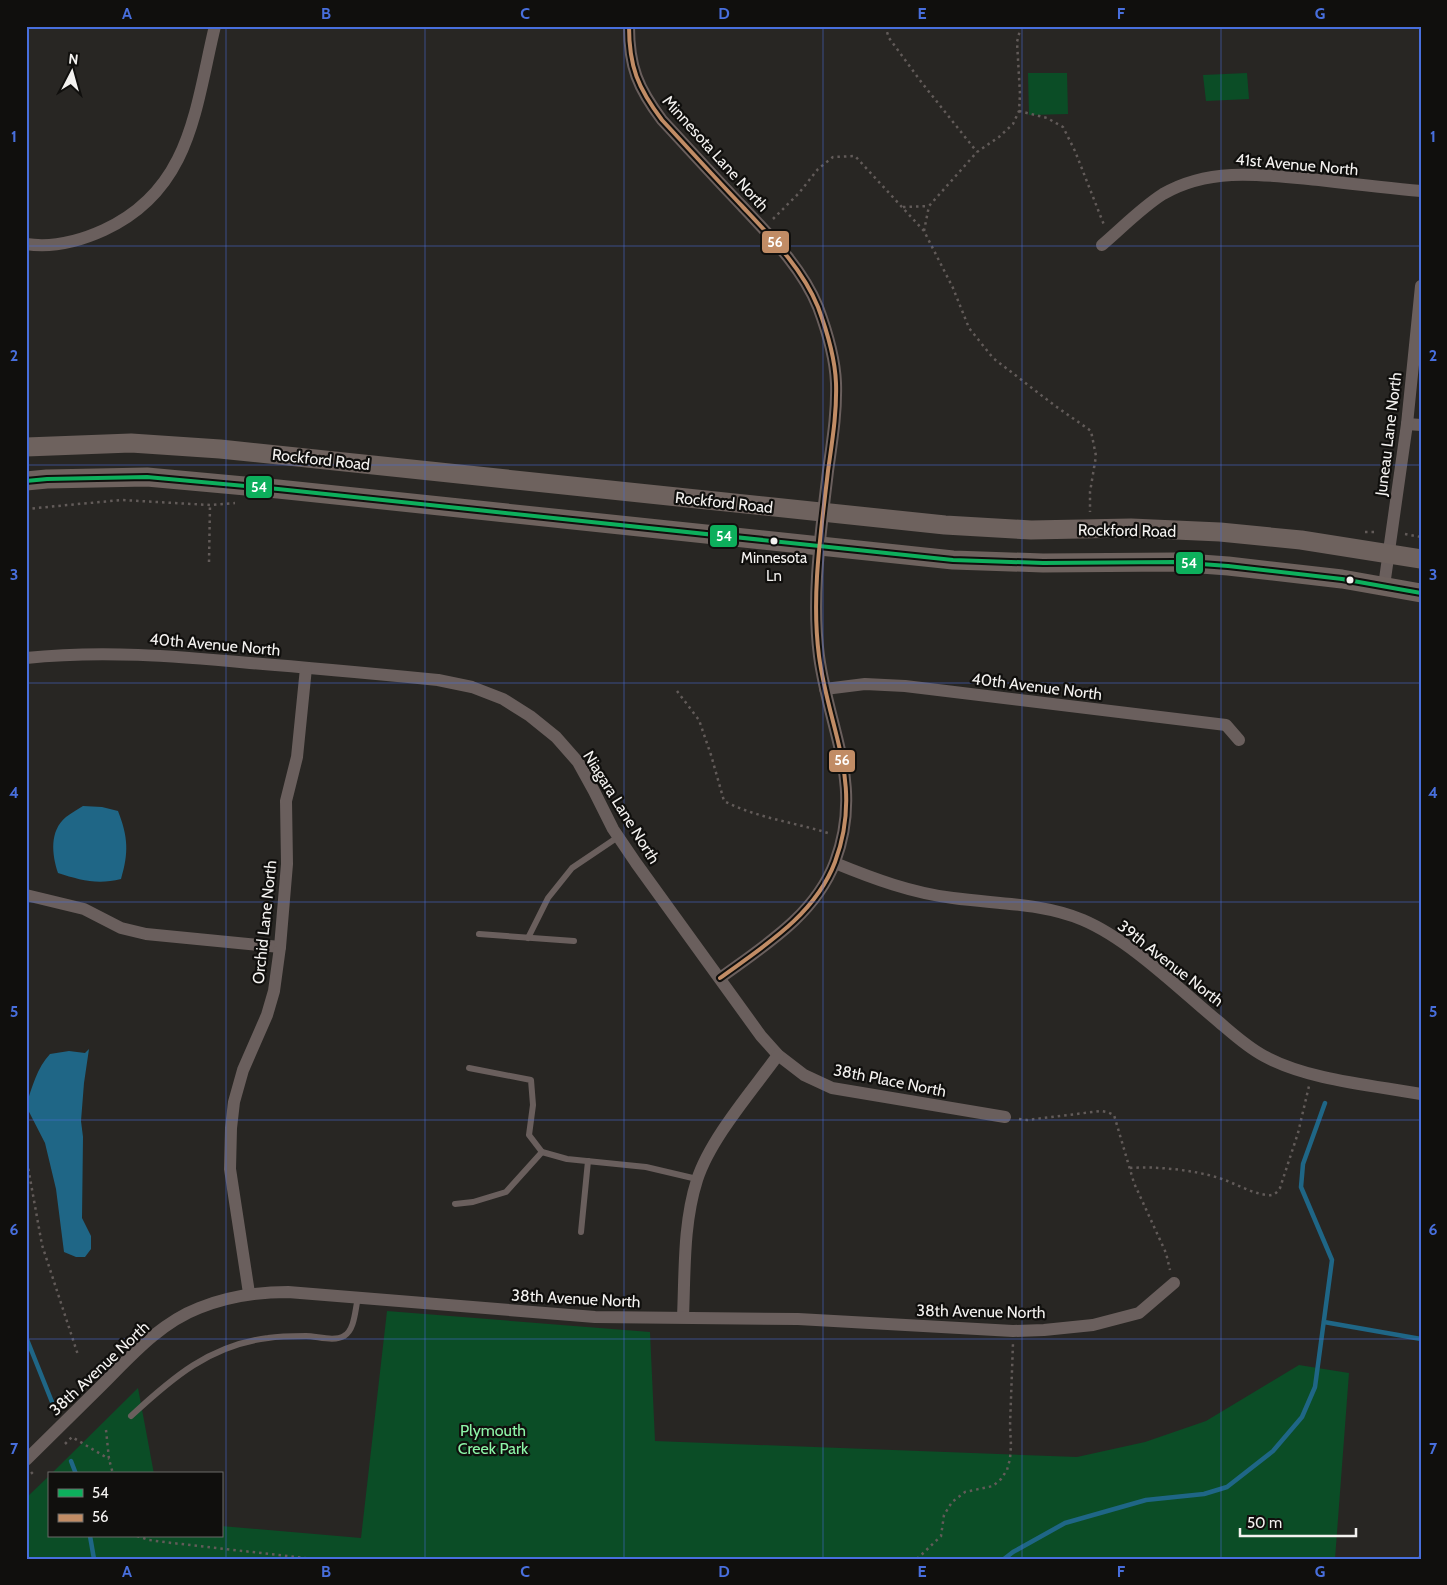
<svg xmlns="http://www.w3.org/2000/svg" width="1447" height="1585" font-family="Cabin,sans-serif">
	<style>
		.green { fill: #0b4d26 }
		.water { fill: #1f6686 }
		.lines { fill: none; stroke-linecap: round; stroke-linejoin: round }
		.stream { stroke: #1f6686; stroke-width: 4.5 }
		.path { stroke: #625b59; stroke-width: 2.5; stroke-dasharray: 2.5 4; stroke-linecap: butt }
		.lane { stroke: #6a5f5d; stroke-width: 6 }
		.street { stroke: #6a5f5d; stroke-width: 12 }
		.secondary { stroke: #6e625e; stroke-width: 19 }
		.bus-1-casing { stroke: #100f0d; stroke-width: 8 }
		.bus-2-casing { stroke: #100f0d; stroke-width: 8 }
		.bus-1 { stroke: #0daf5c; stroke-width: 4 }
		.bus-2 { stroke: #c18c65; stroke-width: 4 }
		.grid { fill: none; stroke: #486fdd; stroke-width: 1; stroke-opacity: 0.55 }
		.bus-dot { fill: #f4f2f0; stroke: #100f0d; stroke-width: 2 }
		.labels { text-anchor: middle; stroke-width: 4.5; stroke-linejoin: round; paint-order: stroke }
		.bus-label { font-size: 15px; fill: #f4f2f0; stroke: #100f0d }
		.street-label { font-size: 16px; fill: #f4f2f0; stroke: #100f0d }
		.park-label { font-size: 16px; fill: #8df6a8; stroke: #100f0d }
		.line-badge { stroke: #100f0d; stroke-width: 2 }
		.badge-label { font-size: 14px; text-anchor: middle; font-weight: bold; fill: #fff }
		.neatline { fill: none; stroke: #486fdd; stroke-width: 2 }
		.grid-label { font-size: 16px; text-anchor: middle; font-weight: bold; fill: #486fdd }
	</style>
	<rect width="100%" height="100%" fill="#282623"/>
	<g class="green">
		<path d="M1028,73H1067L1068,114L1029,115Z"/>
		<path d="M1247,73L1249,99L1206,101L1203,75Z"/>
		<path d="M387,1311L650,1332L655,1441L1077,1457L1145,1442L1206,1421L1299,1365L1349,1373L1335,1559H26V1498L49,1476V1536H221V1526L361,1538Z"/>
		<path d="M138,1388L154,1474H51Z"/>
	</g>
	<g class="water">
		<path d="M83,806L102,807L118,811C128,837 129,852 121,879C97,885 80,880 58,873C52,855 49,831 66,817C71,813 77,810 83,806Z"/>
		<path d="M89,1049L84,1083L81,1121L83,1137L82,1218L91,1236V1249L85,1257H76L64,1252L56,1189L45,1143L26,1106C32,1087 37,1068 50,1054L69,1051L85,1053Z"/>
	</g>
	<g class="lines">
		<g class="stream">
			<path d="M1324,1322L1421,1339"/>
			<path d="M26,1337L52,1402"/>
			<path d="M71,1461L76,1474"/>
			<path d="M90,1536L94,1559"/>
			<path d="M1004,1559L1013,1552L1065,1523L1146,1500L1204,1494L1227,1487L1273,1451L1302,1417L1315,1387L1332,1260L1301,1187L1303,1164L1325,1103"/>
		</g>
		<g class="path">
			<path d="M885,26L889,38L922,83L977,152"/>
			<path d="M1019,111L1047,118L1063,127L1075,151L1104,225"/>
			<path d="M903,207L929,206"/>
			<path d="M773,219L799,193L818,169L833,157L855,156L924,231L953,288L969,328L993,358L1054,405L1091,431L1096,456L1090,492V512"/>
			<path d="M924,231L929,206L977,152L999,137L1013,124L1019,111L1020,94L1017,42L1021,26"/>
			<path d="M26,509L121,500L210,505L235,503"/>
			<path d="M1365,532H1377"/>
			<path d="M1405,534L1421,537"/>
			<path d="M209,562L210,505"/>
			<path d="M677,691L699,720L711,755L724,801C757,818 793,822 828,833"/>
			<path d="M1019,1119L1027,1120L1101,1111L1107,1112L1114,1115L1134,1183L1166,1253L1170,1270"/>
			<path d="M26,1156L42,1245L78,1355"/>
			<path d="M1130,1168C1156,1166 1194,1170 1219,1178C1235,1183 1250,1193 1267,1195C1273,1196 1277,1193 1280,1188L1298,1133L1309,1086"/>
			<path d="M106,1430L109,1459L113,1474"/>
			<path d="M65,1444L72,1437L109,1459"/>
			<path d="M26,1478L33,1472"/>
			<path d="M137,1536L149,1540L172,1543L314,1559"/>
			<path d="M917,1559L941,1536L944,1515L952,1502L965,1492L993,1486L1001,1479L1007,1470L1010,1459L1011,1445L1010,1426L1013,1343"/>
			<path d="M1418,1559L1421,1556"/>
		</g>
		<g class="lane">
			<path d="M479,934L574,941"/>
			<path d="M528,938L548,898L572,868L618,837"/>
			<path d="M469,1068L531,1080L533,1105L529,1135L542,1152L567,1159L646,1167L697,1179"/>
			<path d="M455,1204L473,1202L506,1192L542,1152"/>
			<path d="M581,1232L588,1161"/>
			<path d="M131,1416C172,1378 210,1345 268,1338C280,1336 294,1336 306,1336C317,1336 334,1342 344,1336C355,1330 355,1309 358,1298"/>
		</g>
		<g class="street">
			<path d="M629,26C629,67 638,88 662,120C689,149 715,178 742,206C771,237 802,268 818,307C827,331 835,357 836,383C837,413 832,442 828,471C821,532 811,595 819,656C829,731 864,784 835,862C815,915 764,946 720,978"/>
			<path d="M26,244C52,248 80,241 104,230C191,190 195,109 215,26"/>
			<path d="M1102,245C1122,228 1141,208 1163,194C1211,166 1266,175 1319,180C1353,184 1387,188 1421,191"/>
			<path d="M1407,424L1421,425"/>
			<path d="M1384,586L1407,424L1421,286"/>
			<path d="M26,658C102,650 174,656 250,663C313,668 376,674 438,680L472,687L503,699L530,716L556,737L578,762L594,791L613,829L636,863L761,1036L778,1055L804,1075L832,1088L1005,1117"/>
			<path d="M825,689L865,684L905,686L1226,725L1239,740"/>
			<path d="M835,863C874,879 912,893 953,898C997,904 1042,903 1083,920C1130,940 1179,989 1219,1022C1233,1034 1247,1047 1264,1056C1308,1080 1371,1085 1421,1094"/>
			<path d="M26,895L84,909L121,928L146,934L280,947"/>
			<path d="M249,1293L230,1169L231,1128L234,1102L243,1070L267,1015L274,991L280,947L287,864L286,801L297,757L306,668"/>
			<path d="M683,1317C685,1272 683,1224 697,1180C710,1139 752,1091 778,1055"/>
			<path d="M26,1460C51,1435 77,1410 102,1385C131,1356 160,1323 199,1308C229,1296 257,1292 288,1292L595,1317L798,1319L1013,1331L1044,1330L1093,1325L1139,1313L1174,1283"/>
		</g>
		<g class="secondary">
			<path d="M26,447L131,443L220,449L945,525L1031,530L1131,528L1220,532L1301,540L1421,559"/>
			<path d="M26,481L47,479L147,477L278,489L953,560L1043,563L1174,562L1228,566L1342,579L1421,593"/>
		</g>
		<defs>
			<path id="bus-1" d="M26,481L47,479L147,477L278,489L953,560L1043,563L1174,562L1228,566L1342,579L1421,593"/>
			<path id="bus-2" d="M629,26C629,67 638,88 662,120C689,149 715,178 742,206C771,237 802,268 818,307C827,331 835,357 836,383C837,413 832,442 828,471C821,532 811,595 819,656C829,731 864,784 835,862C815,915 764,946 720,978"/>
		</defs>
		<use href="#bus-1" class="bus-1-casing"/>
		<use href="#bus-2" class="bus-2-casing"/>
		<use href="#bus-1" class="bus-1"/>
		<use href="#bus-2" class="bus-2"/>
	</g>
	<path class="grid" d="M226,26V1559M425,26V1559M624,26V1559M823,26V1559M1022,26V1559M1221,26V1559M26,246H1421M26,465H1421M26,683H1421M26,902H1421M26,1120H1421M26,1339H1421"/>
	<g class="bus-dot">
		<circle cx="774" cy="541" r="4.5"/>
		<circle cx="1350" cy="580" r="4.5"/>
	</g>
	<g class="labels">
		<g class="bus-label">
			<text x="774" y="563">Minnesota<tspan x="774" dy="18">Ln</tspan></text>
		</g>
		<g class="street-label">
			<text transform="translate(716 153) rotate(48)" y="6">Minnesota Lane North</text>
			<text transform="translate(1297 164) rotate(5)" y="6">41st Avenue North</text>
			<text transform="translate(1388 434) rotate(-83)" y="6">Juneau Lane North</text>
			<text transform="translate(321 459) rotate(6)" y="6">Rockford Road</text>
			<text transform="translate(724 502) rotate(6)" y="6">Rockford Road</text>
			<text transform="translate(1127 530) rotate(1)" y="6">Rockford Road</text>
			<text transform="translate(215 644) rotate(5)" y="6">40th Avenue North</text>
			<text transform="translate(1037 686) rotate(7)" y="6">40th Avenue North</text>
			<text transform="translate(622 807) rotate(58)" y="6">Niagara Lane North</text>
			<text transform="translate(264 922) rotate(-84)" y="6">Orchid Lane North</text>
			<text transform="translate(1171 963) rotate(38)" y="6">39th Avenue North</text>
			<text transform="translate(890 1080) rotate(11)" y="6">38th Place North</text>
			<text transform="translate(576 1298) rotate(3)" y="6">38th Avenue North</text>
			<text transform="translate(981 1311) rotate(1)" y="6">38th Avenue North</text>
			<text transform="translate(99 1368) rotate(-43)" y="6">38th Avenue North</text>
		</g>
		<g class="park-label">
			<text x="493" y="1436">Plymouth<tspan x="493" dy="18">Creek Park</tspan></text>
		</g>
	</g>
	<g class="line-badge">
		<rect x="761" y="230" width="29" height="24" rx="5" fill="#c18c65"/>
		<rect x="245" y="475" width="28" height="24" rx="5" fill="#0daf5c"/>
		<rect x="709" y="524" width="29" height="24" rx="5" fill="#0daf5c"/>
		<rect x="1175" y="551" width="29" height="24" rx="5" fill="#0daf5c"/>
		<rect x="828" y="749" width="28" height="24" rx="5" fill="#c18c65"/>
	</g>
	<g class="badge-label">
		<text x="775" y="247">56</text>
		<text x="259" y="492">54</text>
		<text x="724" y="541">54</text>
		<text x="1189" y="568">54</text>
		<text x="842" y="765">56</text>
	</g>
	<rect width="1447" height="1585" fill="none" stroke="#100f0d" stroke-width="55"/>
	<rect x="48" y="1472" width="175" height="65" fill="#100f0d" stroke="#6b6a68"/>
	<rect x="58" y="1489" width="25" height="8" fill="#0daf5c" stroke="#6b6a68"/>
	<text x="92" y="1498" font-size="15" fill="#f4f2f0">54</text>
	<rect x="58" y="1514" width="25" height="8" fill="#c18c65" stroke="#6b6a68"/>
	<text x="92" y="1522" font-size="15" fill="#f4f2f0">56</text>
	<g transform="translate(72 72) rotate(6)" stroke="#100f0d" stroke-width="4" paint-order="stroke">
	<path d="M0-4L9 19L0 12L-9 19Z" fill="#f4f2f0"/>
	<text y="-8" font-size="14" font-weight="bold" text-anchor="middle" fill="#f4f2f0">N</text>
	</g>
	<path d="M1240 1528v8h116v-8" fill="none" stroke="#f4f2f0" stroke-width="2.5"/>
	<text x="1247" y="1528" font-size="15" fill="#f4f2f0" stroke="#100f0d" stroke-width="4" paint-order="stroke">50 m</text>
	<rect x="28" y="28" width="1392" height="1530" class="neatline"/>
	<g class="grid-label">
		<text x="127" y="19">A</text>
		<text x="326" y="19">B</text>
		<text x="525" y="19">C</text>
		<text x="724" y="19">D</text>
		<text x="922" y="19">E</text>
		<text x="1121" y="19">F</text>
		<text x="1320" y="19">G</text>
		<text x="14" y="142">1</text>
		<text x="1433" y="142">1</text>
		<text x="14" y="361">2</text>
		<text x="1433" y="361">2</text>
		<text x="14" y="580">3</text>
		<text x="1433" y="580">3</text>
		<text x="14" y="798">4</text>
		<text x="1433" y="798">4</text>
		<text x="14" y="1017">5</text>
		<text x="1433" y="1017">5</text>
		<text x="14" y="1235">6</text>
		<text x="1433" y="1235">6</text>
		<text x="14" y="1454">7</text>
		<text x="1433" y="1454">7</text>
		<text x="127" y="1577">A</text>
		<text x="326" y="1577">B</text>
		<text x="525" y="1577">C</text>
		<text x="724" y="1577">D</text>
		<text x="922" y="1577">E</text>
		<text x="1121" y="1577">F</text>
		<text x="1320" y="1577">G</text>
	</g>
</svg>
